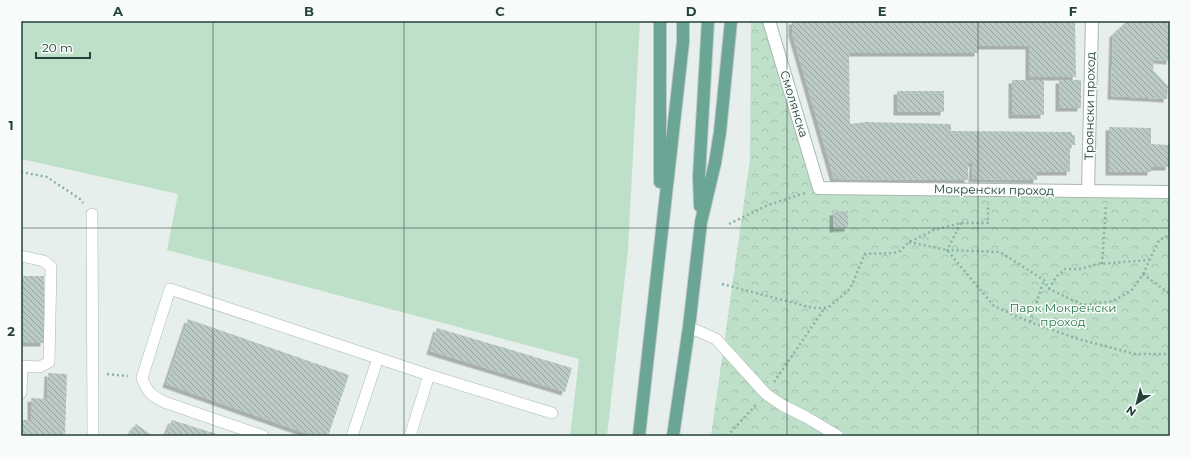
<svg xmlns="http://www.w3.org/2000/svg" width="1191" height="457" font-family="Montserrat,sans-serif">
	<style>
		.green { fill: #bfe0c8 }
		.forest { fill: url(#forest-crowns) }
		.building { fill: url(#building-back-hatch); filter: url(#shadow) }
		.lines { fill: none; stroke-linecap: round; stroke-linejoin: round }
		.service-casing { stroke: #a8b8b2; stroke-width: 12 }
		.minor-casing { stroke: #a8b8b2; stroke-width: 14 }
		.primary-casing { stroke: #c2cac8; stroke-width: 14 }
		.path { stroke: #86b3a5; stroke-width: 2.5; stroke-dasharray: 2 3; stroke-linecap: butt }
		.service { stroke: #fff; stroke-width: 11 }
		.minor { stroke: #fff; stroke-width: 12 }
		.primary { stroke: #6aa596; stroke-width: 12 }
		.grid { fill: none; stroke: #24423a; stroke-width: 1; stroke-opacity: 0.55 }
		.labels { text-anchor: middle; stroke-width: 3; stroke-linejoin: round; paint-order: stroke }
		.street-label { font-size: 12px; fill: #24423a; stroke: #f7fbf9 }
		.park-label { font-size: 12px; fill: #2d7a4b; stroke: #f7fbf9 }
		.neatline { fill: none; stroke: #24423a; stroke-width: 1.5 }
		.grid-label { font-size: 13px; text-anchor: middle; font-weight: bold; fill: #24423a }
	</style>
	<defs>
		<pattern id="forest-crowns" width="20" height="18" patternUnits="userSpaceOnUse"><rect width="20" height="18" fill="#bfe0c8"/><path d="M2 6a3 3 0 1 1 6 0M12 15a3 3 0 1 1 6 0" fill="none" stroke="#a4c1ad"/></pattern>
		<pattern id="building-back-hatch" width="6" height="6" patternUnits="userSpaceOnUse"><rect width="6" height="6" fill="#bbcac4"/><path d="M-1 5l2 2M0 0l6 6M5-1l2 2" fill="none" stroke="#98a6a0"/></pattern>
		<filter id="shadow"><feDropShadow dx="-3.5" dy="3.5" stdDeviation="0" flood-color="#0004"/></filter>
	</defs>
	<rect width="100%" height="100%" fill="#e6efeb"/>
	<path class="green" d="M21,21H640L628,250L607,436H570L579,359L167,250L178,194L21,159Z"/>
	<path class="forest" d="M751,21H765L819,188L1170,192V436H711L750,159Z"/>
	<g class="building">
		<path d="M792,21H1075L1076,77H1029V46H978V53H849L850,124L865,122L951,124V131L1072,132V135H1075V145H1070V172H1037V180L974,179H972L973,163H968V180L834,179L792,33Z"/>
		<path d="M1127,21L1170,22V61L1154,60L1153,70L1168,86L1167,99L1111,96L1113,34Z"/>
		<rect x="1012" y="80" width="32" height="35"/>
		<rect x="1059" y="80" width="22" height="28"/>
		<rect x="897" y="91" width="47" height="21"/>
		<path d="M1109,127L1151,128V144L1169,145V167H1151V172H1109Z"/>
		<path d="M848,211V228L833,229V212Z"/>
		<path d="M21,261H23V276H44V343H21Z"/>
		<path d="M188,319L349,375L328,436H314L166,384Z"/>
		<path d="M437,328L572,368L565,392L430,351Z"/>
		<path d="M48,373L67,374L65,436H21V420H31V398L47,399Z"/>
		<path d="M172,420L223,436H165Z"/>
		<path d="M136,424L153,436H127Z"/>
	</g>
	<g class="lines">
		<defs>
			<g id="service">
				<path d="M92,214L93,436"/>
				<path d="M21,256L44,261L51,267L49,362L40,367L22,366L21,393"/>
				<path d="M689,327L716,339L766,394L782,405L806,417L838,436"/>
				<path d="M263,436L164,402C151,395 147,392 142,378L170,289L429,375"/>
				<path d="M352,436L378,358"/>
				<path d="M410,436L429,375L552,413"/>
			</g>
			<g id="minor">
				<path d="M769,21L819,188L1170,192"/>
				<path d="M1088,191L1092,21"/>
			</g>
			<g id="primary">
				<path d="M660,21V182"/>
				<path d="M700,206L699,176L708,21"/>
				<path d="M639,436L683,42V21"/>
				<path d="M673,436L689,327L701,222L715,163L720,132L731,21"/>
			</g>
		</defs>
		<use href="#service" class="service-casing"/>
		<use href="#minor" class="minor-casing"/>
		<use href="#primary" class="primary-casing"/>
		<g class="path">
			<path d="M21,172L47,177L80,199L83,203"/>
			<path d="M961,223L947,250L1000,252L1044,280L1049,289L1083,305L1113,301L1131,291L1143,274L1159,240L1170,235"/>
			<path d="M729,224L768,205L805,193"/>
			<path d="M909,242L947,250L994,306L1030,322L1078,339L1135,354H1170"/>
			<path d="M1102,264L1106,206"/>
			<path d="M1143,274L1170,294"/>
			<path d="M722,284L813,308H824L830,306L850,289L865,254L894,253L900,251L909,242L934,230L961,223H988V204"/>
			<path d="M1049,289L1056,277L1065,269H1079L1098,264L1149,260"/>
			<path d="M1030,322L1044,280"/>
			<path d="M107,374L128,376"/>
			<path d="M774,382L824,309"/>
			<path d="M727,436L756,405"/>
		</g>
		<use href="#service" class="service"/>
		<use href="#minor" class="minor"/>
		<use href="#primary" class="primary"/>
	</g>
	<path class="grid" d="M213,21V436M404,21V436M596,21V436M787,21V436M978,21V436M21,228H1170"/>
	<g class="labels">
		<g class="street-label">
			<text transform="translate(794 104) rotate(73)" y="4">Смолянска</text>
			<text transform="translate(1090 106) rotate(-89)" y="4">Троянски проход</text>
			<text transform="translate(994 190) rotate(1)" y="4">Мокренски проход</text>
		</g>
		<g class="park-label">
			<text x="1063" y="312">Парк Мокренски<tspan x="1063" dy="14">проход</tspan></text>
		</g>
	</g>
	<rect width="1191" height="457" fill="none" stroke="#f7fbf9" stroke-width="44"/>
	<g transform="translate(1137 403) rotate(216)" stroke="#f7fbf9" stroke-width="3" paint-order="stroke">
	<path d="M0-3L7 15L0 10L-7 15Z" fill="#24423a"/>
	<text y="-6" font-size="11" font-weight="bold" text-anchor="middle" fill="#24423a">N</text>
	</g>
	<path d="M36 52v6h54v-6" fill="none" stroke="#24423a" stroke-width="2"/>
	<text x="42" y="52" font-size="12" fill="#24423a" stroke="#f7fbf9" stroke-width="3" paint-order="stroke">20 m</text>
	<rect x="22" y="22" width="1147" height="413" class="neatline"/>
	<g class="grid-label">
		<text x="118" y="16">A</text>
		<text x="309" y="16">B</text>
		<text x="500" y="16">C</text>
		<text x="691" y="16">D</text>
		<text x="882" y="16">E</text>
		<text x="1073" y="16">F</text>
		<text x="11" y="130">1</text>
		<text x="11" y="336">2</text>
	</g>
</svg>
